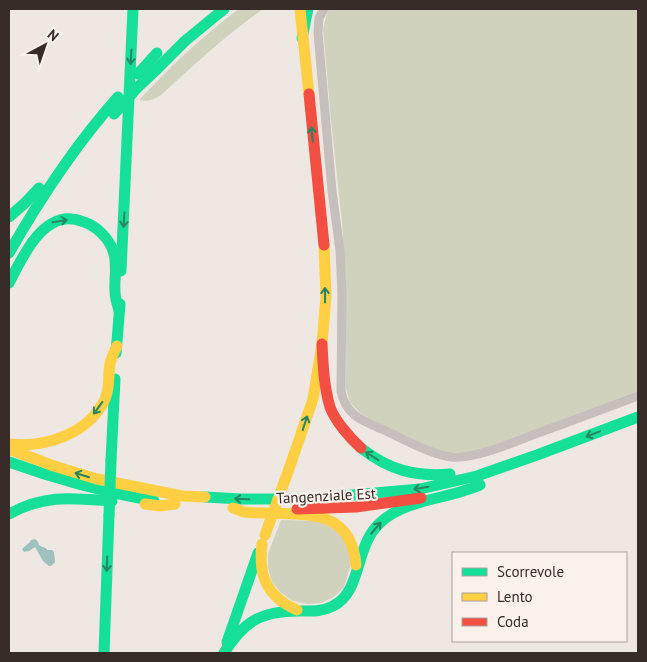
<svg xmlns="http://www.w3.org/2000/svg" width="647" height="662" font-family="'PT Sans',sans-serif">
	<style>
		.green { fill: #d1d2bd }
		.water { fill: #9fc0bc }
		.lines { fill: none; stroke-linecap: round; stroke-linejoin: round }
		.street { stroke: #c7bfbc; stroke-width: 9 }
		.fast { stroke: #16e098; stroke-width: 11 }
		.slow { stroke: #ffcf43; stroke-width: 11 }
		.jam { stroke: #f24e42; stroke-width: 11 }
		.fast-bridge { stroke: #16e098; stroke-width: 11 }
		.slow-bridge { stroke: #ffcf43; stroke-width: 11 }
		.oneway { stroke: #278660 }
		.labels { text-anchor: middle; stroke-width: 4.5; stroke-linejoin: round; paint-order: stroke }
		.street-label { font-size: 15px; fill: #382c29; stroke: #faf1ea }
	</style>
	<rect width="100%" height="100%" fill="#eee7e2"/>
	<g class="green">
		<path d="M239,9H263C226,35 194,65 161,95C153,100 148,102 139,100C170,67 202,36 239,9Z"/>
		<path d="M329,9H638V391L512,439L471,452L451,453L435,450L370,419L359,412L350,402L346,389V291L342,223L331,120L323,29L327,13Z"/>
		<path d="M281,520L320,521L343,535L352,561L344,587L334,597L321,603L307,604L293,601L281,593L272,582L268,568V554Z"/>
	</g>
	<path class="water" d="M35,539C41,543 35,545 46,548L47,550H52L54,552L55,562L51,566H49L43,561L35,547L29,551L24,552L22,549L30,542L31,540Z"/>
	<g class="lines">
		<path class="street" d="M324,9L319,18L318,33L332,191L340,251L342,294L341,391C346,416 363,421 384,430C403,439 430,454 451,457C476,459 514,442 538,433C572,421 605,408 638,396"/>
		<g class="fast">
			<path d="M302,38L308,9"/>
			<path d="M156,70L185,41L224,9"/>
			<path d="M9,217L25,203L39,188"/>
			<path d="M9,253C41,197 75,145 118,97"/>
			<path d="M121,271L133,9"/>
			<path d="M9,283C21,260 40,216 72,219C76,219 80,221 84,222C96,226 109,238 113,251C118,264 114,278 115,292C115,299 118,305 119,311"/>
			<path d="M116,353L120,304"/>
			<path d="M361,448C389,470 415,477 450,474"/>
			<path d="M111,460L115,379"/>
			<path d="M9,462C56,479 104,492 154,501"/>
			<path d="M205,497L241,499H307L420,489L477,476L537,455L638,417"/>
			<path d="M9,514C45,494 72,498 112,501"/>
			<path d="M227,642L258,553"/>
			<path d="M104,653L109,515"/>
			<path d="M224,653C244,621 261,611 299,611C311,611 322,612 333,606C363,591 354,545 381,522C406,499 449,499 480,485"/>
		</g>
		<g class="slow">
			<path d="M300,9L309,94"/>
			<path d="M9,444C45,448 89,434 105,399C110,388 108,375 110,364C111,358 114,352 117,346"/>
			<path d="M9,449L54,466L97,479L182,496L205,497"/>
			<path d="M289,469L313,399L322,344L326,296L324,245"/>
			<path d="M145,504L160,506L175,504"/>
			<path d="M233,508C237,509 240,511 244,512C250,513 257,513 264,513C306,515 351,508 356,565"/>
			<path d="M262,544C258,576 267,597 297,610"/>
		</g>
		<g class="jam">
			<path d="M309,94L324,245"/>
			<path d="M322,344C323,365 324,387 330,407C335,421 350,438 361,448"/>
			<path d="M297,509L356,507L421,498"/>
		</g>
		<g class="fast-bridge">
			<path d="M138,74L157,53"/>
			<path d="M114,114L136,89L156,70"/>
			<path d="M109,515L111,460"/>
		</g>
		<path class="slow-bridge" d="M265,535L289,469"/>
	</g>
	<defs><path id="oneway-shaft" d="M-6 0H5M1.5-3L5.5 0L1.5 3" fill="none" stroke-width="1.6" stroke-linecap="round" stroke-linejoin="round" transform="scale(1.25)"/></defs>
	<g class="oneway">
		<use href="#oneway-shaft" transform="translate(131 57) rotate(93)"/>
		<use href="#oneway-shaft" transform="translate(312 134) rotate(-96)"/>
		<use href="#oneway-shaft" transform="translate(124 220) rotate(93)"/>
		<use href="#oneway-shaft" transform="translate(60 221) rotate(-10)"/>
		<use href="#oneway-shaft" transform="translate(325 295) rotate(-90)"/>
		<use href="#oneway-shaft" transform="translate(98 408) rotate(126)"/>
		<use href="#oneway-shaft" transform="translate(305 423) rotate(-72)"/>
		<use href="#oneway-shaft" transform="translate(593 434) rotate(159)"/>
		<use href="#oneway-shaft" transform="translate(372 456) rotate(-147)"/>
		<use href="#oneway-shaft" transform="translate(82 475) rotate(-163)"/>
		<use href="#oneway-shaft" transform="translate(421 488) rotate(170)"/>
		<use href="#oneway-shaft" transform="translate(242 499) rotate(-178)"/>
		<use href="#oneway-shaft" transform="translate(376 528) rotate(-50)"/>
		<use href="#oneway-shaft" transform="translate(107 564) rotate(92)"/>
	</g>
	<g class="labels">
		<g class="street-label">
			<text transform="translate(326 496) rotate(-3)" y="5">Tangenziale Est</text>
		</g>
	</g>
	<rect width="647" height="662" fill="none" stroke="#382c29" stroke-width="20"/>
	<rect x="452" y="552" width="175" height="90" fill="#faf1ea" stroke="#aca29d"/>
	<rect x="462" y="568" width="25" height="8" fill="#16e098" stroke="#aca29d"/>
	<text x="497" y="577" font-size="15" fill="#382c29">Scorrevole</text>
	<rect x="462" y="593" width="25" height="8" fill="#ffcf43" stroke="#aca29d"/>
	<text x="497" y="602" font-size="15" fill="#382c29">Lento</text>
	<rect x="462" y="618" width="25" height="8" fill="#f24e42" stroke="#aca29d"/>
	<text x="497" y="627" font-size="15" fill="#382c29">Coda</text>
	<g transform="translate(45 45) rotate(40)" stroke="#faf1ea" stroke-width="4" paint-order="stroke">
	<path d="M0-4L9 19L0 12L-9 19Z" fill="#382c29"/>
	<text y="-8" font-size="14" font-weight="bold" text-anchor="middle" fill="#382c29">N</text>
	</g>
</svg>
